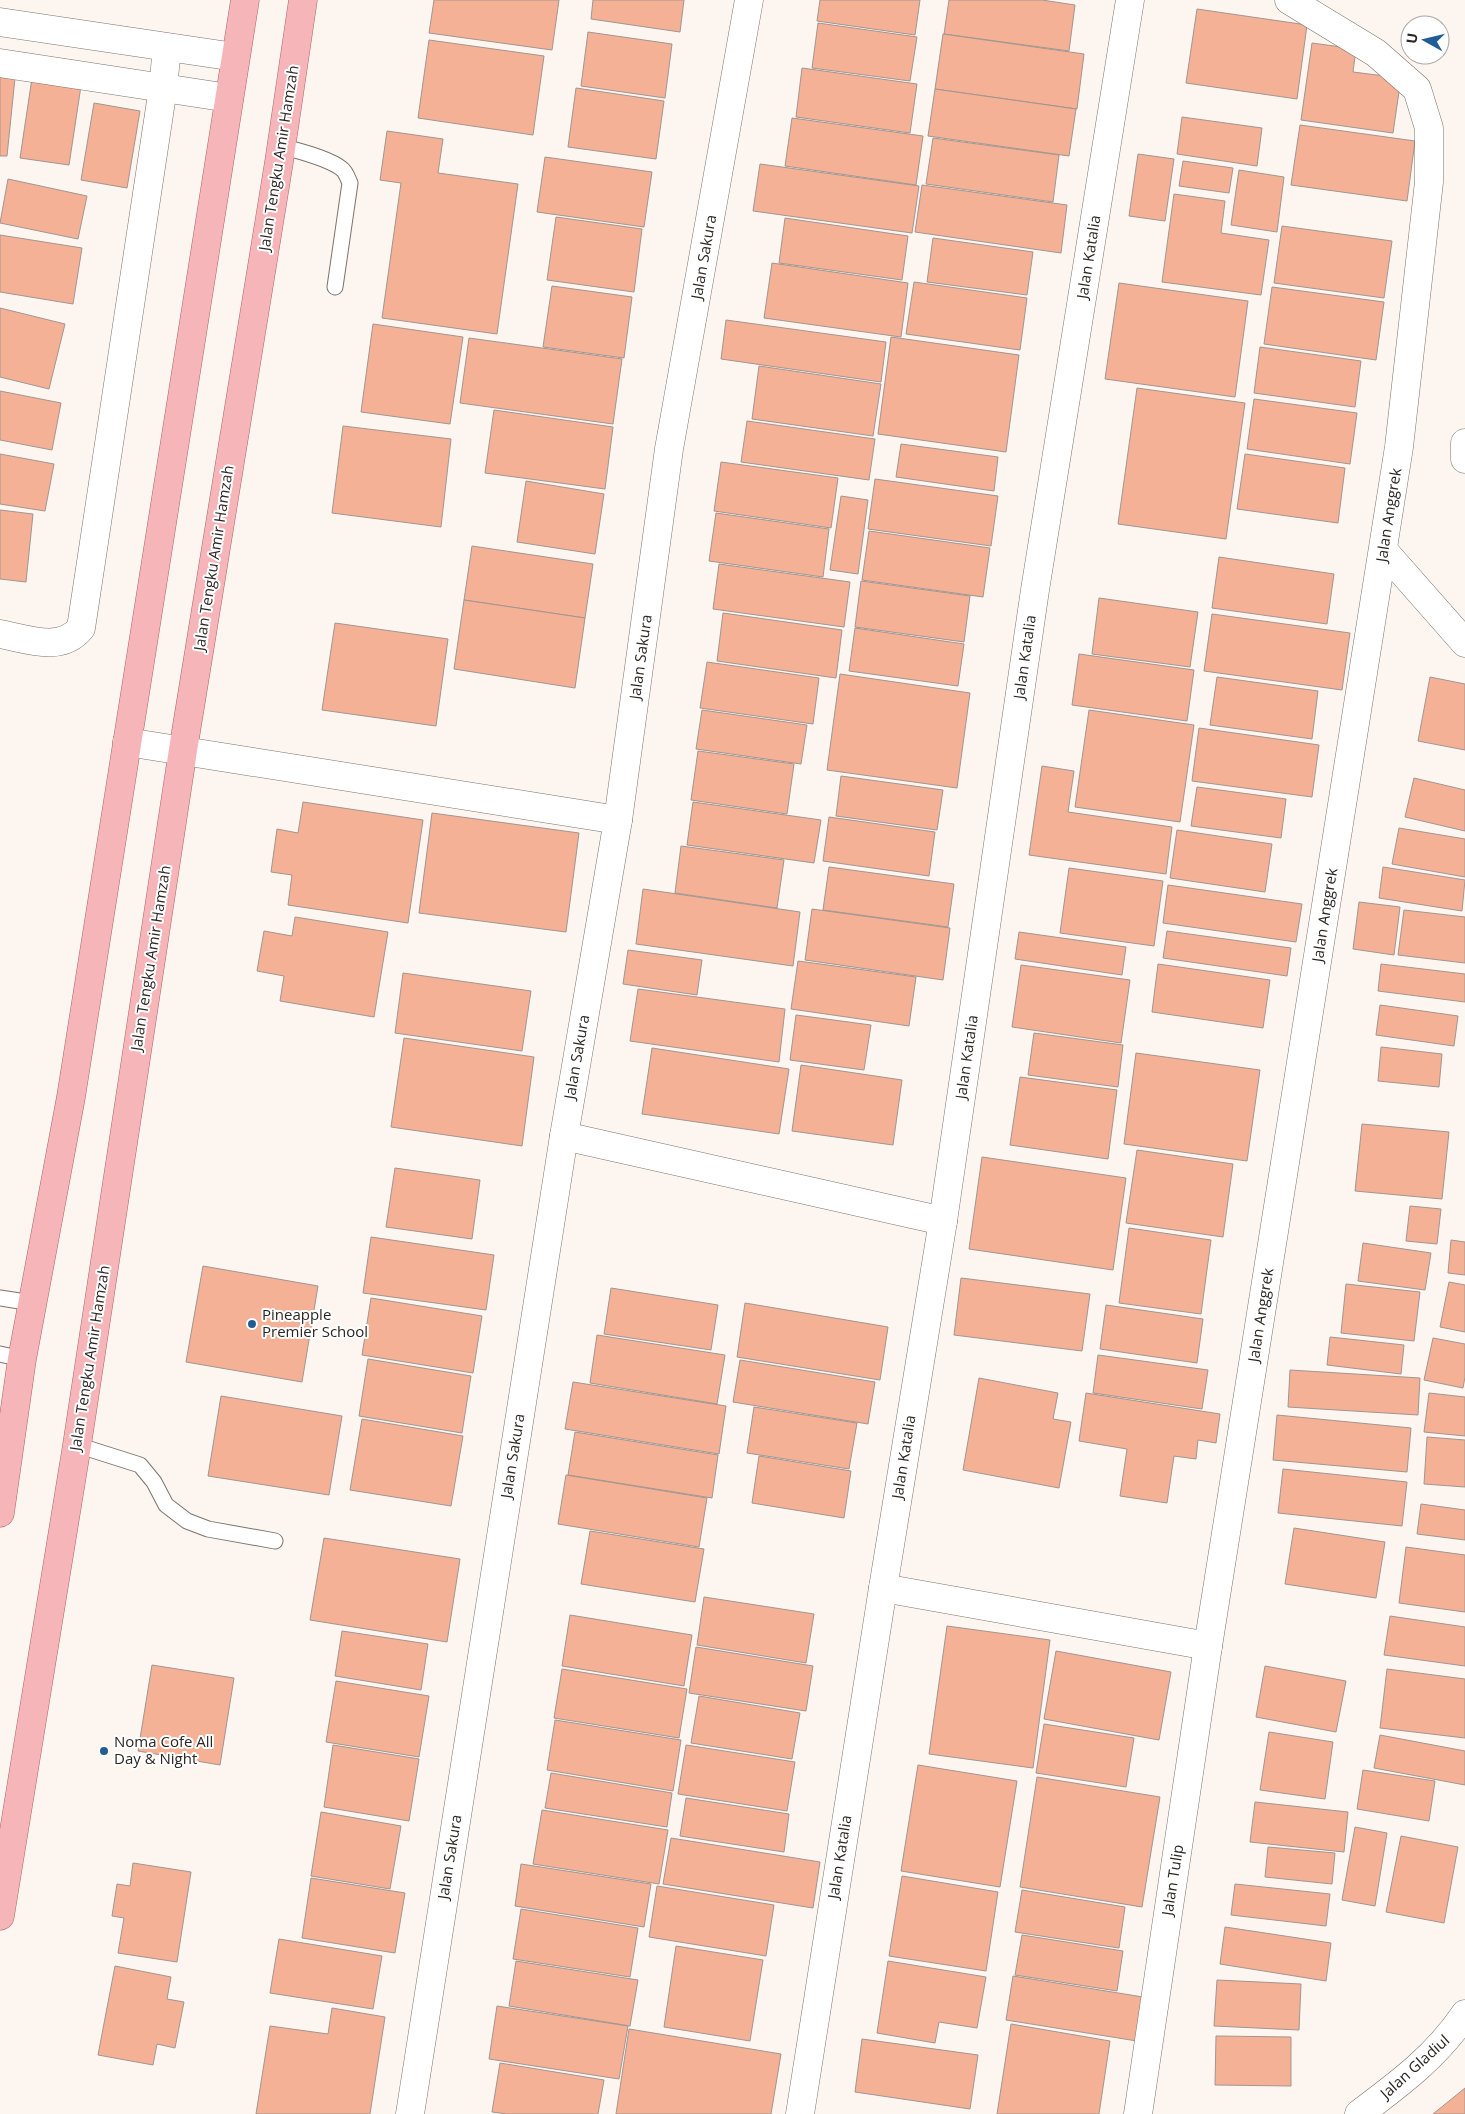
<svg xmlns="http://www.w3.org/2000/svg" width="1465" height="2114" font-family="'Open Sans',sans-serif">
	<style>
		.building { fill: #f5b196; stroke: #a19591 }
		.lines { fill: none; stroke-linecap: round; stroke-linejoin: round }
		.lane-casing { stroke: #7c736d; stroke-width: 17 }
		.street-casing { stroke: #7c736d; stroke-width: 29 }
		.primary-casing { stroke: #ab6266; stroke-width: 29 }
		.lane { stroke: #fff; stroke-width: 15 }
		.street { stroke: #fff; stroke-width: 28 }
		.primary { stroke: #f6b5b8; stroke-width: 28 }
		.poi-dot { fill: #205d94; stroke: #fff; stroke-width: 2 }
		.labels { text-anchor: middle; stroke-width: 4; stroke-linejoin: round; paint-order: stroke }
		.street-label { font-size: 15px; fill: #2a2624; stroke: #fff }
		.poi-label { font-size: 15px; fill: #2a2624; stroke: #fff; text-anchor: start }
	</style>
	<rect width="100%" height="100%" fill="#fdf5f0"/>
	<g class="building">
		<path d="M434,0H559L552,50L429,33Z"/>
		<path d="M593,0H684L680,32L591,19Z"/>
		<path d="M820,0H920L915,35L817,21Z"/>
		<path d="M949,0H1042L1075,5L1069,51L944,34Z"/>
		<path d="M1197,9L1307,25L1297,99L1186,83Z"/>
		<path d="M818,23L917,37L910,81L812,68Z"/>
		<path d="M588,32L672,44L665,98L581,86Z"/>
		<path d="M943,34L1084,54L1077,109L935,89Z"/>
		<path d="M429,40L544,56L533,135L418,118Z"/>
		<path d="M1312,43L1356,49L1353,72L1401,78L1393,133L1301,120Z"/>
		<path d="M802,68L917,84L910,133L796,117Z"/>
		<path d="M0,76L15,78L7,156H0Z"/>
		<path d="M32,78L81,86L69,165L20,158Z"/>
		<path d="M576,88L664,101L656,159L568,147Z"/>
		<path d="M935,89L1076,109L1069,156L928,136Z"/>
		<path d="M94,103L140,111L127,188L81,180Z"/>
		<path d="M1182,117L1262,128L1257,166L1177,154Z"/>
		<path d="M792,118L923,136L916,185L785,166Z"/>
		<path d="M1300,125L1415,141L1407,201L1291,185Z"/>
		<path d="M387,131L443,139L438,173L518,184L497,334L382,318L401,183L380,180Z"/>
		<path d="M933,138L1059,155L1053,202L926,184Z"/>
		<path d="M1138,154L1174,159L1165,221L1129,216Z"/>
		<path d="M545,157L652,172L644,227L537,212Z"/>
		<path d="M1183,161L1233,168L1229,193L1179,186Z"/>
		<path d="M760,164L919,186L912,233L753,211Z"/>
		<path d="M1239,170L1284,177L1277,232L1231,225Z"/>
		<path d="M8,179L87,196L78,239L0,223Z"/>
		<path d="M922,185L1067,205L1061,253L915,232Z"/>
		<path d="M1174,194L1225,201L1221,233L1269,240L1261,295L1162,282Z"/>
		<path d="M556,217L642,229L634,292L547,280Z"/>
		<path d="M785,218L908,236L902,280L779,263Z"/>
		<path d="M1282,226L1392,241L1384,298L1274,283Z"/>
		<path d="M0,235L82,248L73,304L0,292Z"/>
		<path d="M933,238L1033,252L1027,295L927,282Z"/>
		<path d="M772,263L908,283L901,337L764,318Z"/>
		<path d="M914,282L1027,298L1020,350L906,334Z"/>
		<path d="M1119,283L1248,301L1235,397L1105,379Z"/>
		<path d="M552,286L632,297L624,358L543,347Z"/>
		<path d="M1272,287L1384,302L1376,360L1264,344Z"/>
		<path d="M0,308L65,324L49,389L0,377Z"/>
		<path d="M726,320L886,342L881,382L721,359Z"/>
		<path d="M373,324L463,337L450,424L361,412Z"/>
		<path d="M891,337L1019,355L1006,452L878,434Z"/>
		<path d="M469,338L622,359L613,424L460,403Z"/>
		<path d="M1260,347L1361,361L1355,407L1254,393Z"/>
		<path d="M759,366L881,384L873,436L752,419Z"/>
		<path d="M1137,388L1245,403L1226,539L1118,524Z"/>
		<path d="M0,391L61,403L52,450L0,440Z"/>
		<path d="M1254,399L1357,413L1350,464L1247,449Z"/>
		<path d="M494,410L613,427L605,489L485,473Z"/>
		<path d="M747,421L875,439L869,480L741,462Z"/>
		<path d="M343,426L451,439L441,527L332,513Z"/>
		<path d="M901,444L998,457L994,491L896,477Z"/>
		<path d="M0,454L54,464L45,511L0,504Z"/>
		<path d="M1245,454L1345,468L1338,523L1237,509Z"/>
		<path d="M721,462L838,478L831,528L714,511Z"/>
		<path d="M875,479L998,496L991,546L868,529Z"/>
		<path d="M526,481L604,494L595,554L517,542Z"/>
		<path d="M841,496L868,500L858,574L830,570Z"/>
		<path d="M0,510L33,514L26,582L0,579Z"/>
		<path d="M716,513L829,529L823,577L709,561Z"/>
		<path d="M869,531L990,548L983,597L862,580Z"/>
		<path d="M472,546L593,564L585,618L464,600Z"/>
		<path d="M1219,557L1334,574L1327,624L1212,608Z"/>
		<path d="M719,564L850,582L844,627L713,609Z"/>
		<path d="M861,581L970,596L964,642L855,627Z"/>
		<path d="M1099,598L1198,612L1190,667L1092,654Z"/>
		<path d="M464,600L585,618L575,688L454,669Z"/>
		<path d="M723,613L842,630L836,678L717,661Z"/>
		<path d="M1212,614L1350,633L1342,690L1204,671Z"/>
		<path d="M335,623L448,639L436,726L322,710Z"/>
		<path d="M855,628L964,644L958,686L849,671Z"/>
		<path d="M1079,654L1194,670L1187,721L1072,705Z"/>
		<path d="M707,662L819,678L813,724L700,708Z"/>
		<path d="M840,674L970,693L957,788L827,770Z"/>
		<path d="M1217,677L1318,691L1312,739L1210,725Z"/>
		<path d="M1430,677L1465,684V750L1418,741Z"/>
		<path d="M702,710L807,725L801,764L696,749Z"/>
		<path d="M1089,710L1194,725L1180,822L1075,807Z"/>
		<path d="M1199,728L1319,745L1312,797L1192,781Z"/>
		<path d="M698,751L794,764L787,814L691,800Z"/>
		<path d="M1042,766L1074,771L1068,812L1172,827L1166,874L1029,855Z"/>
		<path d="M841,776L943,790L937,830L836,816Z"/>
		<path d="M1414,778L1465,790V831L1405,817Z"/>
		<path d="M1197,787L1286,799L1281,838L1191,826Z"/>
		<path d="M303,802L423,820L408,923L288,905L292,875L271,872L277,829L298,833Z"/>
		<path d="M693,802L821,820L814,863L687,845Z"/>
		<path d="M432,813L579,833L566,932L419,913Z"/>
		<path d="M829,817L935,832L929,876L823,861Z"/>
		<path d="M1399,828L1465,839V877L1392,864Z"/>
		<path d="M1177,830L1272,844L1265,892L1170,878Z"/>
		<path d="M681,846L784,860L777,908L675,893Z"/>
		<path d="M829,867L954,884L948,927L823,910Z"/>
		<path d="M1383,867L1465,880L1462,911L1379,898Z"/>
		<path d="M1069,868L1163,881L1154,946L1060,933Z"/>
		<path d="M1168,885L1302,904L1296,942L1163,923Z"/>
		<path d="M643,889L800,912L793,966L636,944Z"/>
		<path d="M1359,902L1400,907L1394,955L1353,949Z"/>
		<path d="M812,909L950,928L943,980L805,960Z"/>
		<path d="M1404,910L1465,917V963L1398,955Z"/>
		<path d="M295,917L388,932L374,1017L280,1001L284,976L257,971L264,931L292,936Z"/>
		<path d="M1167,931L1291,948L1287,976L1163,958Z"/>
		<path d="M1019,932L1126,947L1122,975L1015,959Z"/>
		<path d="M628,950L702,960L697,995L623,984Z"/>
		<path d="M798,961L916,977L909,1026L791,1009Z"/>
		<path d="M1158,964L1270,980L1263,1028L1152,1012Z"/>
		<path d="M1381,964L1465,974V1002L1378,991Z"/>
		<path d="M1021,965L1130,980L1121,1043L1012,1027Z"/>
		<path d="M403,973L531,991L522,1051L395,1033Z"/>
		<path d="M638,989L785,1009L779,1062L630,1041Z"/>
		<path d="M1380,1005L1458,1016L1454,1046L1376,1035Z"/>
		<path d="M796,1015L871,1025L864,1070L790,1060Z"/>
		<path d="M1034,1033L1123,1045L1118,1087L1028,1075Z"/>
		<path d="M404,1038L534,1057L522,1146L391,1127Z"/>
		<path d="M1381,1047L1442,1054L1439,1087L1378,1081Z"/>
		<path d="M652,1048L789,1069L779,1134L642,1114Z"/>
		<path d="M1136,1053L1260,1070L1247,1161L1124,1144Z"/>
		<path d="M801,1065L902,1080L893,1145L792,1131Z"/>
		<path d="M1020,1077L1117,1090L1108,1159L1010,1145Z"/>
		<path d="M1362,1124L1449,1132L1442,1199L1355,1191Z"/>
		<path d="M1137,1150L1233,1164L1223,1237L1126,1223Z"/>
		<path d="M982,1157L1126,1178L1113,1270L969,1249Z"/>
		<path d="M395,1168L480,1180L472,1239L386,1227Z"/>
		<path d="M1410,1206L1441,1209L1437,1244L1406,1241Z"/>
		<path d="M1129,1228L1211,1240L1201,1314L1119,1303Z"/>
		<path d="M371,1237L494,1255L486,1310L363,1293Z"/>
		<path d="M1451,1240L1465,1242V1275L1448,1273Z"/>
		<path d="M1363,1243L1431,1253L1425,1290L1358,1281Z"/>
		<path d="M203,1266L318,1286L302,1382L186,1362Z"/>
		<path d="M961,1278L1090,1294L1082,1351L954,1335Z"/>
		<path d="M1449,1282L1465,1285V1332L1440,1327Z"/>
		<path d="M1346,1284L1420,1292L1414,1341L1341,1333Z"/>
		<path d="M611,1288L718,1305L711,1350L604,1334Z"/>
		<path d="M371,1298L482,1316L473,1373L362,1355Z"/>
		<path d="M745,1303L888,1327L880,1380L737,1357Z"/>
		<path d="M1106,1305L1203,1319L1197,1363L1100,1349Z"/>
		<path d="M597,1335L725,1355L717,1404L590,1383Z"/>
		<path d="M1330,1337L1404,1345L1401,1374L1327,1365Z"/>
		<path d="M1433,1338L1465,1344V1377L1463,1388L1424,1380Z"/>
		<path d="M1098,1355L1208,1370L1202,1409L1093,1393Z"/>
		<path d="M368,1359L471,1376L462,1433L359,1416Z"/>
		<path d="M740,1360L875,1382L868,1424L733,1402Z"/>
		<path d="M1290,1370L1420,1378L1418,1415L1288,1407Z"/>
		<path d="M979,1378L1058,1393L1053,1419L1071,1422L1059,1488L963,1470Z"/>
		<path d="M573,1382L726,1406L719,1454L565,1429Z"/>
		<path d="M1086,1393L1220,1414L1216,1443L1198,1440L1196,1459L1174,1456L1167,1503L1120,1496L1127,1449L1079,1441Z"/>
		<path d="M1429,1393L1465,1397V1436L1424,1432Z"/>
		<path d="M221,1396L342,1416L329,1495L208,1476Z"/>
		<path d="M754,1407L857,1423L849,1469L747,1453Z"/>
		<path d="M1277,1415L1411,1428L1407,1472L1273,1460Z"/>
		<path d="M362,1419L463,1436L451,1506L350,1490Z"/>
		<path d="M575,1432L718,1455L712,1498L568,1475Z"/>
		<path d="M1427,1437L1465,1440V1487L1424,1484Z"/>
		<path d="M759,1456L851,1471L844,1518L752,1503Z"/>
		<path d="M1283,1469L1407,1482L1402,1526L1278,1513Z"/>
		<path d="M566,1475L707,1498L699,1547L558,1524Z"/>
		<path d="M1421,1504L1465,1510V1540L1417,1534Z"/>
		<path d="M1294,1528L1385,1542L1376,1598L1285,1584Z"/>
		<path d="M590,1531L704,1549L695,1602L581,1584Z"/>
		<path d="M324,1538L460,1559L447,1642L310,1620Z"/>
		<path d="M1406,1547L1465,1555V1612L1399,1603Z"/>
		<path d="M704,1597L814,1614L806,1663L697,1645Z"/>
		<path d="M570,1615L692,1635L684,1686L562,1666Z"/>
		<path d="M1390,1616L1465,1627V1666L1384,1655Z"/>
		<path d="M947,1626L1050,1640L1033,1768L929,1754Z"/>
		<path d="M342,1631L428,1644L421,1690L335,1676Z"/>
		<path d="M696,1647L813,1666L806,1711L689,1693Z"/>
		<path d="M1056,1651L1171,1672L1159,1740L1044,1719Z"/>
		<path d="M152,1665L234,1678L220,1765L138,1751Z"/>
		<path d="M1265,1666L1346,1681L1336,1732L1256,1717Z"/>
		<path d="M562,1669L687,1689L679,1738L554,1718Z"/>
		<path d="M1387,1669L1465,1679V1738L1380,1728Z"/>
		<path d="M336,1681L429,1696L419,1757L326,1742Z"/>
		<path d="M699,1696L800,1713L792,1759L691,1743Z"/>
		<path d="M555,1720L681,1740L673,1791L547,1770Z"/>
		<path d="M1044,1724L1134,1738L1126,1787L1036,1773Z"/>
		<path d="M1269,1732L1333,1742L1325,1799L1260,1790Z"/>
		<path d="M1380,1735L1465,1751V1785L1374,1768Z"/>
		<path d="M333,1745L419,1759L409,1821L324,1807Z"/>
		<path d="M686,1745L795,1762L787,1811L678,1794Z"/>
		<path d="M918,1765L1017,1781L1000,1887L901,1871Z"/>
		<path d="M1363,1770L1435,1781L1429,1821L1357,1809Z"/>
		<path d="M551,1773L672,1793L667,1827L545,1808Z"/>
		<path d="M1037,1777L1160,1797L1142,1907L1020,1887Z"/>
		<path d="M686,1798L789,1814L784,1852L680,1836Z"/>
		<path d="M1255,1802L1348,1812L1344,1852L1250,1842Z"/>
		<path d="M542,1810L668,1830L659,1884L533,1864Z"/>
		<path d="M321,1812L401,1826L390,1889L311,1876Z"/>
		<path d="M1355,1827L1387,1833L1375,1906L1342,1900Z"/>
		<path d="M1401,1836L1458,1847L1444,1923L1386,1912Z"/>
		<path d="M671,1838L820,1862L813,1908L663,1884Z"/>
		<path d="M1268,1847L1335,1853L1332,1884L1265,1877Z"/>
		<path d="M133,1863L191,1872L177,1962L118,1953L124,1918L112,1916L117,1884L130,1886Z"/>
		<path d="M521,1864L651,1884L644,1927L515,1906Z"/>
		<path d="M902,1876L998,1892L986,1971L889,1956Z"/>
		<path d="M311,1878L405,1893L395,1953L302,1938Z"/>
		<path d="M1235,1884L1330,1894L1326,1926L1231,1915Z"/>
		<path d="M657,1886L774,1905L766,1956L649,1937Z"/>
		<path d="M1022,1890L1125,1907L1119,1948L1015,1932Z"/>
		<path d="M521,1909L638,1928L630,1977L513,1959Z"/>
		<path d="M1225,1927L1331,1943L1326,1981L1220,1964Z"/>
		<path d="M1022,1935L1123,1951L1117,1991L1015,1975Z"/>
		<path d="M279,1939L382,1956L373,2009L270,1993Z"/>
		<path d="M676,1946L763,1960L750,2041L664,2027Z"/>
		<path d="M516,1961L638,1980L630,2026L509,2006Z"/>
		<path d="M888,1961L986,1977L977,2028L939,2022L935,2043L877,2033Z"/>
		<path d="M115,1966L171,1977L167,1999L184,2002L175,2048L157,2044L153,2065L98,2055Z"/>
		<path d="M1013,1976L1143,1997L1137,2041L1006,2020Z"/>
		<path d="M1217,1980L1301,1984L1299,2030L1214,2026Z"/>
		<path d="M497,2006L628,2026L619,2079L489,2059Z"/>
		<path d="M332,2008L385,2017L370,2114H256L270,2026L328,2034Z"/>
		<path d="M1011,2024L1110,2041L1099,2114H997Z"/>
		<path d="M629,2029L781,2054L771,2114H616Z"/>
		<path d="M1216,2036L1291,2037V2086L1215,2085Z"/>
		<path d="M862,2039L978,2055L970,2109L855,2092Z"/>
		<path d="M500,2063L604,2080L598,2114H507L492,2112Z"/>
		<path d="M1465,2088V2114H1433Z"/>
	</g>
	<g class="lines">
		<defs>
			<g id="lane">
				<path d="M281,146C298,151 329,158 342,169C346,172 348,179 350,183L335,287"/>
				<path d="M0,1298L32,1303"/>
				<path d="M0,1354L22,1359"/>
				<path d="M77,1445L140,1465L154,1482L166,1505L187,1521L208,1529L275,1541"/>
			</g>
			<g id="street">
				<path d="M0,22L235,57"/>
				<path d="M0,63L229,98"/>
				<path d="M1465,443V459"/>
				<path d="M1384,551L1465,643"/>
				<path d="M0,634C27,639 61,653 81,628L163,88L167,48"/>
				<path d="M127,742L618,820"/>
				<path d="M564,1136L943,1221"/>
				<path d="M883,1588L1208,1646"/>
				<path d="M410,2114L564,1136L618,820L669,449L749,0"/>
				<path d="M800,2114L883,1588L943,1221L1035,590L1130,0"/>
				<path d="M1138,2114L1208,1646L1399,447L1429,182V128L1417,89L1376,53L1289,0"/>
				<path d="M1359,2114C1399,2084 1437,2056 1465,2014"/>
			</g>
			<g id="primary">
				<path d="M0,1513L22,1359L71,1097L245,0"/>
				<path d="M0,1916L77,1445L183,750L279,162L303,0"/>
			</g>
		</defs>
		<use href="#lane" class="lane-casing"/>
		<use href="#street" class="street-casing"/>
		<use href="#primary" class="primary-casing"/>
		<use href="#lane" class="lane"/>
		<use href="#street" class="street"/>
		<use href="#primary" class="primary"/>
	</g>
	<g class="poi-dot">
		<circle cx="252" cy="1324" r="5"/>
		<circle cx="104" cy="1751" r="5"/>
	</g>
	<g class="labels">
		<g class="street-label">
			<text transform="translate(279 158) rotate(-81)" y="5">Jalan Tengku Amir Hamzah</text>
			<text transform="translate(704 257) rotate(-80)" y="5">Jalan Sakura</text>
			<text transform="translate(1089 257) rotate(-81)" y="5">Jalan Katalia</text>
			<text transform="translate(1389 515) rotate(-81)" y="5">Jalan Anggrek</text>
			<text transform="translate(214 558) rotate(-81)" y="5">Jalan Tengku Amir Hamzah</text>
			<text transform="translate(641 657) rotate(-82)" y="5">Jalan Sakura</text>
			<text transform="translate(1025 657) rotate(-82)" y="5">Jalan Katalia</text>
			<text transform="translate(1325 915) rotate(-81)" y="5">Jalan Anggrek</text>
			<text transform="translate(151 958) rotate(-81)" y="5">Jalan Tengku Amir Hamzah</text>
			<text transform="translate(577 1057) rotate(-80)" y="5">Jalan Sakura</text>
			<text transform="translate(967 1057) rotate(-82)" y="5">Jalan Katalia</text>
			<text transform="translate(1261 1315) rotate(-81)" y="5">Jalan Anggrek</text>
			<text transform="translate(90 1358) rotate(-81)" y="5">Jalan Tengku Amir Hamzah</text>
			<text transform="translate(513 1456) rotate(-81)" y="5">Jalan Sakura</text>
			<text transform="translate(904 1457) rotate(-81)" y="5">Jalan Katalia</text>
			<text transform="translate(450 1857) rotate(-81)" y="5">Jalan Sakura</text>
			<text transform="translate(840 1857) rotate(-81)" y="5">Jalan Katalia</text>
			<text transform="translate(1173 1880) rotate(-81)" y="5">Jalan Tulip</text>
			<text transform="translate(1415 2067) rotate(-42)" y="5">Jalan Gladiul</text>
		</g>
		<g class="poi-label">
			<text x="262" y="1320">Pineapple<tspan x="262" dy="17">Premier School</tspan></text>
			<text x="114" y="1747">Noma Cofe All<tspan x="114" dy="17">Day &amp; Night</tspan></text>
		</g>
	</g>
	<g transform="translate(1425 40) rotate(278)"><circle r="24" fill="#ffffff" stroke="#aaa8a7"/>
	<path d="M0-4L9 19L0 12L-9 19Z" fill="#205d94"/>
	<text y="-8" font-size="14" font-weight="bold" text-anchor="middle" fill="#2a2624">U</text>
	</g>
</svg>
